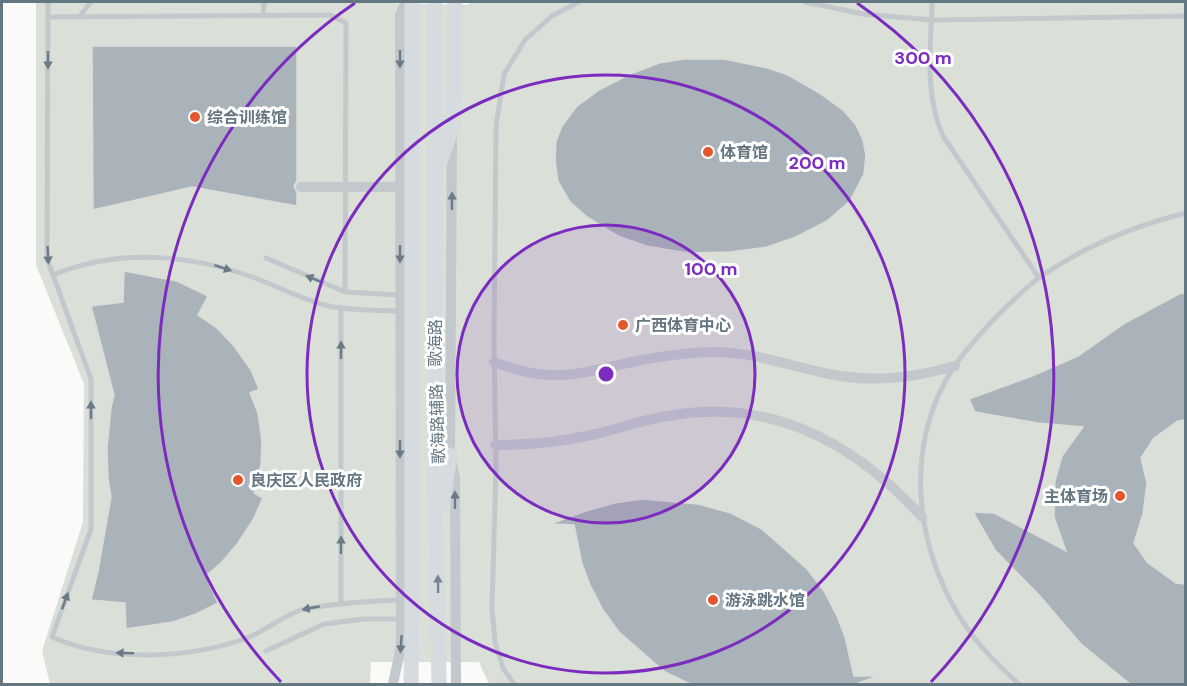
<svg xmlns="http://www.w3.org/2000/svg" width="1187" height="686" font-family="'DM Sans','Noto Sans SC',sans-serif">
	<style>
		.green { fill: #dadfd7 }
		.building { fill: #aab3b9; stroke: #dcdcda; stroke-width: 1.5 }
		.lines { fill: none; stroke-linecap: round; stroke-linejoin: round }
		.lane { stroke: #c3c8cc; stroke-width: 5 }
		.street { stroke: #c3c8cc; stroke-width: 10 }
		.secondary { stroke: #d6dbdf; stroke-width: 15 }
		.oneway { fill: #6a7a87 }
		.oneway2 { fill: #768591 }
		.ring { fill: none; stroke: #7b2cbf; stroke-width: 3 }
		.poi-dot { fill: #e4572e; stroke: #fff; stroke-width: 2 }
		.labels { text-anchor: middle; stroke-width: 6; stroke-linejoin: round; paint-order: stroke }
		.poi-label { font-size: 16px; font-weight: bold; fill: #657683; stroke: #fff; text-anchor: start }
		.street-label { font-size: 16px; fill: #657683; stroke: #fff }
		.centre { fill: #7b2cbf; stroke: #fff; stroke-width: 3 }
		.ring-label { font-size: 18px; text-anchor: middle; font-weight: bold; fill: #7b2cbf; stroke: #fff; stroke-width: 6; stroke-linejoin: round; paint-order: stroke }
	</style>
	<rect width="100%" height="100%" fill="#fafaf8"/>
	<path class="green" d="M36,2H391L392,3L468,5L470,2H1185V684H489L479,662H371L370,684H50L42,651L83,522L84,384L36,265Z"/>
	<g class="building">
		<path d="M92,46H297V181L294,186L297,193V206L192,187L93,210Z"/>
		<path d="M683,59H724L768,68L788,75L818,92L844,111L856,125L863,140L866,155L864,174L850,201L827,221L796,237L767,247L730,252L688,253L646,246L618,236L587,217L570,202L558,181L555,160L556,141L562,126L576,107L599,90L628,75L659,63Z"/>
		<path d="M124,271L177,281L208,296L198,315L217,328L234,346L251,370L259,389L250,393L258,413L262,441L261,465L254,493L263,498L253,520L238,543L222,562L206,576L218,603L196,614L173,622L126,629L125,603L91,600L98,571L111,497L108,479L107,448L111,407L114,395L91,306L123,302Z"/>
		<path d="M1185,293V420L1178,421L1154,438L1141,458L1147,483L1143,514L1134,543L1147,562L1176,583L1185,584V684H1130L1081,644L1040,596L995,550L973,512L994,513L1066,551L1054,517L1055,481L1062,456L1083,427L1038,423L975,412L969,399L1032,376L1078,356L1125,323L1179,294Z"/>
		<path d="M642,499L698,504L731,513L762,529L807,569L824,591L837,616L845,637L854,676H878L856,684H690L665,672L619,632L603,610L590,585L582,564L574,525L550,524L586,511L614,503Z"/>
	</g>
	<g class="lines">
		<g class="lane">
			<path d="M48,2L47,259L53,275C118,248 190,254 255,278C280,287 302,300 329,306C352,311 378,310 402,311"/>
			<path d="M805,2L863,14L932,20L1186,16"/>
			<path d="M932,2C931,46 924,95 943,136L1039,278"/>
			<path d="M263,16L264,2"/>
			<path d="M48,17L330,15L346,23L345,292"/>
			<path d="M79,17L91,2"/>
			<path d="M266,258L345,292L401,295"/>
			<path d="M53,275L91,379V529L52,637C108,662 187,659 244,639C264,632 281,617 301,610C308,608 316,607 324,606C350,602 374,601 401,600"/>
			<path d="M341,603V307"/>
			<path d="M266,651L324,624L364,619H402"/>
			<path d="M514,684L503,668L495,642L492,608L496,467L494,342L496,127L504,74L525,40L552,16L579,2"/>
			<path d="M1019,684C1002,669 986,653 972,635C915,558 900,447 955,365C969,346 986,327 1003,310C1015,299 1027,286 1040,277C1085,246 1133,226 1186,213"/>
		</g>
		<g class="street">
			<path d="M452,136L450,455L455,478L456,684"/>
			<path d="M301,187H400"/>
			<path d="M494,362C508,367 522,372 538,374C573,379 607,367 641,360C664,356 690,352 713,352C754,352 790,366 829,374C873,383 913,378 955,366"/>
			<path d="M495,445C527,445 560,442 591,435C615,430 638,421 662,417C768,396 852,440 922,517"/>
			<path d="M393,684L401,646L400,15L406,2"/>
		</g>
		<g class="secondary">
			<path d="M435,2V490L439,684"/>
			<path d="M440,162L453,125L455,2"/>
			<path d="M443,501L450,455"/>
			<path d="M411,684L412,618V2"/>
		</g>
	</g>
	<defs><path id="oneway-solid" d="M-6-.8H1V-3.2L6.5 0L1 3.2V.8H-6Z" transform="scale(1.5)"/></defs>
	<g class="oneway">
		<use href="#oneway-solid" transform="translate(400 59) rotate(90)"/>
		<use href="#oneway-solid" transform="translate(48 60) rotate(90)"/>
		<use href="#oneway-solid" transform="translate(452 201) rotate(-89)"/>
		<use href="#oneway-solid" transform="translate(400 254) rotate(90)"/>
		<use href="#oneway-solid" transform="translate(48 255) rotate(87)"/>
		<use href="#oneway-solid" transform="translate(223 268) rotate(18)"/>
		<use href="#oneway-solid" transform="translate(314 279) rotate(-157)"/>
		<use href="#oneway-solid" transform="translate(341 350) rotate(-90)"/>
		<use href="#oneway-solid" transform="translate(91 410) rotate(-90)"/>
		<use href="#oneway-solid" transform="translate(400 449) rotate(90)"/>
		<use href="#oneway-solid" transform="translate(455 500) rotate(-90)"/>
		<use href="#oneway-solid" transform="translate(341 545) rotate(-89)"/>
		<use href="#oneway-solid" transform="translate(65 601) rotate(-70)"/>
		<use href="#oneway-solid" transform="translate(311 608) rotate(170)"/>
		<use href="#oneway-solid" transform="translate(401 644) rotate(94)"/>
		<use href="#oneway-solid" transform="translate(125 653) rotate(-178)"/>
	</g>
	<use class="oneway2" href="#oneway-solid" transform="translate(438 584) rotate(-91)"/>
	<circle cx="606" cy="374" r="149" fill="#7b2cbf" fill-opacity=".12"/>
	<g class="ring">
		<circle cx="606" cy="374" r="149"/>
		<circle cx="606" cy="374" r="299"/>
		<path d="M281 682A448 448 0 0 1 355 3M857 3A448 448 0 0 1 931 682"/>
	</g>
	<g class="poi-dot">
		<circle cx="195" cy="117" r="6"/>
		<circle cx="708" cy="152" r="6"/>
		<circle cx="623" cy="325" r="6"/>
		<circle cx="238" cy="480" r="6"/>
		<circle cx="1120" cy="496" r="6"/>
		<circle cx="713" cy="600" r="6"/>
	</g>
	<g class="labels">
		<g class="poi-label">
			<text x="207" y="123">综合训练馆</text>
			<text x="720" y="158">体育馆</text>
			<text x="635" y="331">广西体育中心</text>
			<text x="250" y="486">良庆区人民政府</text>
			<text x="1108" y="502" text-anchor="end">主体育场</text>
			<text x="725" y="606">游泳跳水馆</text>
		</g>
		<g class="street-label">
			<text transform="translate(435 343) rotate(-90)" y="6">歌海路</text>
			<text transform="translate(437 424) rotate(-92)" y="6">歌海路辅路</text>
		</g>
	</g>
	<circle cx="606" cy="374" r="9" class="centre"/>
	<g class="ring-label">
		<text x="923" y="64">300 m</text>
		<text x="817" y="169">200 m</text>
		<text x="711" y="275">100 m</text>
	</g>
	<rect width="1187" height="686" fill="none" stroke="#657683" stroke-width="6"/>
</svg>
